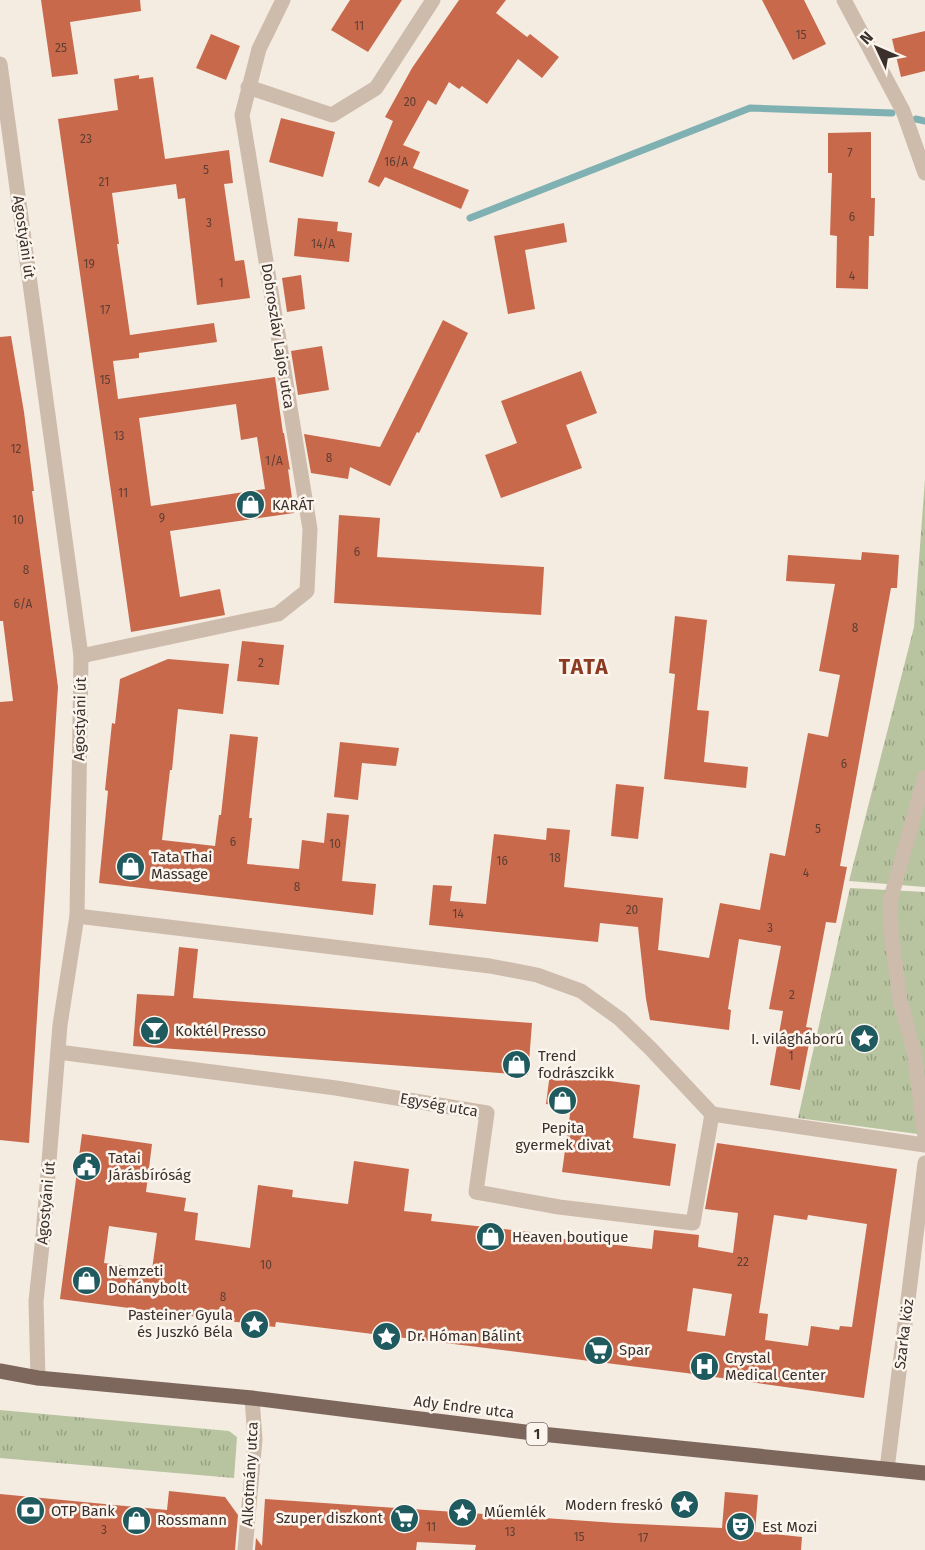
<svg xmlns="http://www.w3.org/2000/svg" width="925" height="1550" font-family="'Fira Sans',sans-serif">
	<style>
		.park { fill: url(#park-tufts) }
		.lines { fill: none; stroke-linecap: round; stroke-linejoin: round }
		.stream { stroke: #7fb0b2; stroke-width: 7 }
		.building { fill: #c8694b; fill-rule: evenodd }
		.minor { stroke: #cdbbac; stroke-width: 15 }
		.primary { stroke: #7d675c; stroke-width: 15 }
		.labels { text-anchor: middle; stroke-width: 5; stroke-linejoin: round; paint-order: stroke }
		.number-label { font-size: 12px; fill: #5e3e33 }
		.shield { fill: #fbf5ee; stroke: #756b66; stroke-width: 1.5 }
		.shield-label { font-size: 14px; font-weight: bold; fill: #3b302b }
		.street-label { font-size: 15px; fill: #3b302b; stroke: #fbf5ee }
		.poi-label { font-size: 15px; fill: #3b302b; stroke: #fbf5ee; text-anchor: start }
		.district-label { font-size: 21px; font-weight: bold; letter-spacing: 1.5px; fill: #8c3b22; stroke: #fbf5ee }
	</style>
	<defs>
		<pattern id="park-tufts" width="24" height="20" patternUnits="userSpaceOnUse" patternTransform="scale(1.5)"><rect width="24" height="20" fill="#b8c4a0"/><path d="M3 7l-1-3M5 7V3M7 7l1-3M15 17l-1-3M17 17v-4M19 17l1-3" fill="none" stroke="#97a083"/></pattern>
	</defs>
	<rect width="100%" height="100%" fill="#f4ebe1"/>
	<g class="park">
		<path d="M925,479V887L849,881L914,627Z"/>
		<path d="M850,888L925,892V1135L798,1118Z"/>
		<path d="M0,1410L229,1431L237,1437L234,1478L0,1458Z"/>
	</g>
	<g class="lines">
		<g class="stream">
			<path d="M916,119L925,121"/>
			<path d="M470,218L750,108L892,113"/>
		</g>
	</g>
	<g class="building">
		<path d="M41,0H140L141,11L70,22L78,74L52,77Z"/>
		<path d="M350,0H402L368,52L331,30Z"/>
		<path d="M459,0H506L496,13L527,37L530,34L559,57L542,78L518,59L487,104L462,86L459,89L449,82L436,105L428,100L403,145L420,152L413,168L469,190L461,209L385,177L379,187L368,182L393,121L385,117L412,68Z"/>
		<path d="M762,0H804L826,44L793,60Z"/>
		<path d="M925,31V71L901,77L892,39Z"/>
		<path d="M211,34L240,46L226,80L196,68Z"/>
		<path d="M139,75V79L153,77L165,159L229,150L233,183L224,184L235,261L244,260L250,298L197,305L185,198L178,199L176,184L112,193L119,244H117L130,335L214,323L217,342L139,353V358L113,361L118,399L275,377L283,433H284L290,470L288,469L294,513L170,531L180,597L220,589L225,615L131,632L58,119L118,110L114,79ZM236,404L241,440L257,437L265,489L151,506L139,418Z"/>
		<path d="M281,118L335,132L323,177L269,162Z"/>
		<path d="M871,132V198H875L874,236H869L868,289L836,288L837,236L830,235L832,173H828V133Z"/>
		<path d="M298,218L338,222L337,231L352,233L349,262L294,256Z"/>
		<path d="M564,223L567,242L525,250L535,309L508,314L494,236Z"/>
		<path d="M301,275L305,309L287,312L282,278Z"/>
		<path d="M443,320L468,333L419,433L417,432L390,486L350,467L348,479L311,473L304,434L380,447Z"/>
		<path d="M11,336L24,412L34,491H32L58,687L29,1143L0,1140V702L13,701L3,621H0V337Z"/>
		<path d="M322,346L329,390L298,395L291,351Z"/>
		<path d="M581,371L597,413L566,425L582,468L501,498L485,455L517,443L501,401Z"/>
		<path d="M339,515L380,518L377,557L544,567L541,615L334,603Z"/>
		<path d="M862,552L899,555L897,588H891L840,866L847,867L836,923L826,922L806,1027L812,1028L800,1090L770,1085L783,1011L769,1009L781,946L739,939L728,1009L731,1010L729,1030L650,1020L646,999L638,927L600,923L598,942L429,925L433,885L452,886L450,901L486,904L494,834L546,840L547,828L570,830L564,887L663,898L658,950L709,958L720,903L760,910L770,853L785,856L808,733L828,737L840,675L819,671L835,584L786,581L788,555L861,560Z"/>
		<path d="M675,616L707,620L697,710L709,711L704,762L748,767L746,788L664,779L675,674L669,673Z"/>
		<path d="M242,641L284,645L279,685L237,681Z"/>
		<path d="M168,659L229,664L223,714L178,709L172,770H170L162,840L215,846L219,815H221L230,734L258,737L249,818H252L247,864L299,869L302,840L324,843L327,813L349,815L342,881L376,884L373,915L99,883L108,791L105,790L112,723L115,724L120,679Z"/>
		<path d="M340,742L399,748L396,766L362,763L358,800L334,797Z"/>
		<path d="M616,784L644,787L638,839L611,836Z"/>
		<path d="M179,947L198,949L193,998L532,1023L528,1075L133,1046L137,994L174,996Z"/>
		<path d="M550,1073L640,1085L633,1138L676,1144L670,1186L562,1172L571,1107L546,1104Z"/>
		<path d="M82,1134L152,1144L146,1192L186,1198L184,1211L198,1213L195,1240L250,1248L258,1185L293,1190L292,1197L348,1204L354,1161L409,1169L404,1211L432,1214L431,1221L556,1235V1238L652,1249L654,1230L699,1235L698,1247L733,1253L738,1213L705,1209L717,1143L897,1169L864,1398L686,1373L276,1322L275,1327L60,1299ZM774,1215L807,1220L808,1215L867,1224L852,1327L840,1326L839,1330L811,1326L808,1346L765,1340L768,1314L759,1313ZM109,1226L157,1233L152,1270L104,1263ZM693,1288L732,1294L725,1336L687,1331Z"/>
		<path d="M169,1491L225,1497L238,1515L235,1550H0V1494L167,1510Z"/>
		<path d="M725,1492L758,1495L755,1532L802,1537L801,1550H475L476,1545L417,1542L416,1550H255L256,1538L262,1546L265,1499L616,1523L722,1528Z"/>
	</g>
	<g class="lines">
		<g class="minor">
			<path d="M844,0L903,111L925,173"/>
			<path d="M0,64L81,656L77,916L60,1025L43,1236L36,1301L38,1378"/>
			<path d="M248,87L332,115L376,88L433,0"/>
			<path d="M81,656L278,614L307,591L310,529L242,115L259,49L283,0"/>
			<path d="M925,777L890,901L891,932L900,1000L914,1051L925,1137"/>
			<path d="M77,916L490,966L537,975L581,991L620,1019L651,1049L712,1114L925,1145"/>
			<path d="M58,1052L336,1088L487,1113L476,1192L559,1207L693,1223L712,1114"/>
			<path d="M887,1469L925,1163"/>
			<path d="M245,1550L255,1439L252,1398"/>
		</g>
		<path class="primary" d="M0,1371L38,1378L252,1398L541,1434L925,1473"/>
	</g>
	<defs>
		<symbol id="shop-disc" viewBox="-11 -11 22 22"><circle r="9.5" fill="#1f5a5e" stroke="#fbf5ee"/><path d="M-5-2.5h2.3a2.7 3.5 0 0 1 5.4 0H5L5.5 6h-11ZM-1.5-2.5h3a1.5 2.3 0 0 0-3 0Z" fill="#fff"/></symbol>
		<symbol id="bar-disc" viewBox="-11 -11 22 22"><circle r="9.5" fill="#1f5a5e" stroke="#fbf5ee"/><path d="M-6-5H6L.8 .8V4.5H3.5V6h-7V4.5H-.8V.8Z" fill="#fff"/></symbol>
		<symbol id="sight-disc" viewBox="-11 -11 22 22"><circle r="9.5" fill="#1f5a5e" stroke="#fbf5ee"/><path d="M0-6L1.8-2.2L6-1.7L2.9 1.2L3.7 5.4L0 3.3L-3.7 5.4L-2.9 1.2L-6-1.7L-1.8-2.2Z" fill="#fff"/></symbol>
		<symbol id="civic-disc" viewBox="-11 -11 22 22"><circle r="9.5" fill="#1f5a5e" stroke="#fbf5ee"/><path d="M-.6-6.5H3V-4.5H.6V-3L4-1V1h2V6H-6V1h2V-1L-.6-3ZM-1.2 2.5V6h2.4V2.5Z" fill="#fff"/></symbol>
		<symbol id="supermarket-disc" viewBox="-11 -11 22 22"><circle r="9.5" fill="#1f5a5e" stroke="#fbf5ee"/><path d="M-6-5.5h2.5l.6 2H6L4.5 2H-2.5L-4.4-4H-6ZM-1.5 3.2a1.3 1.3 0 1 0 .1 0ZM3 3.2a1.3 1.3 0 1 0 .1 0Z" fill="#fff"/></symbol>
		<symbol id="hospital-disc" viewBox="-11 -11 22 22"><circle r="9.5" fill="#1f5a5e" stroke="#fbf5ee"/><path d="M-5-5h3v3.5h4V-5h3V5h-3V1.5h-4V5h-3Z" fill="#fff"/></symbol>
		<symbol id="bank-disc" viewBox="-11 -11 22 22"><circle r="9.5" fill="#1f5a5e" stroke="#fbf5ee"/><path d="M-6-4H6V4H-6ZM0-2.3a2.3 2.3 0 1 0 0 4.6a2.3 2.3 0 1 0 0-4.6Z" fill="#fff"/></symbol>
		<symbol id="theatre-disc" viewBox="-11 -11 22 22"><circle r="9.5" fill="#1f5a5e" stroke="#fbf5ee"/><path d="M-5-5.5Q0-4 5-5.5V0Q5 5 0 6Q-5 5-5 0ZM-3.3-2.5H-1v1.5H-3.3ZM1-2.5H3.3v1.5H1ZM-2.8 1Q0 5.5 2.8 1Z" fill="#fff"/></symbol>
	</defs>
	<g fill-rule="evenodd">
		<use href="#shop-disc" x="234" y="488" width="33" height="33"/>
		<use href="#shop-disc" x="114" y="850" width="33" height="33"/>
		<use href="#bar-disc" x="138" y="1014" width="33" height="33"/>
		<use href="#sight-disc" x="848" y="1022" width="33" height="33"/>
		<use href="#shop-disc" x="500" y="1048" width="33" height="33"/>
		<use href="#shop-disc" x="546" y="1084" width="33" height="33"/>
		<use href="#civic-disc" x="70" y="1150" width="33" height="33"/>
		<use href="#shop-disc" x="474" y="1220" width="33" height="33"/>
		<use href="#shop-disc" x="70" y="1264" width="33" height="33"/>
		<use href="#sight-disc" x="238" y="1308" width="33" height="33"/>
		<use href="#sight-disc" x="370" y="1320" width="33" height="33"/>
		<use href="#supermarket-disc" x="582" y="1334" width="33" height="33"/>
		<use href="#hospital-disc" x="688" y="1350" width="33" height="33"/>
		<use href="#sight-disc" x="668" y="1488" width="33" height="33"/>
		<use href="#bank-disc" x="14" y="1494" width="33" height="33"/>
		<use href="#sight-disc" x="446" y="1496" width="33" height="33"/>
		<use href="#supermarket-disc" x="388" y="1502" width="33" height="33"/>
		<use href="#shop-disc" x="120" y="1504" width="33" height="33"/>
		<use href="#theatre-disc" x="724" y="1510" width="33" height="33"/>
	</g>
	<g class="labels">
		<g class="number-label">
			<text x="359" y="30">11</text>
			<text x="801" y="39">15</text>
			<text x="61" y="52">25</text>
			<text x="410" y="106">20</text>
			<text x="86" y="143">23</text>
			<text x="850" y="157">7</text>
			<text x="396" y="166">16/A</text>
			<text x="206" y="174">5</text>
			<text x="104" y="186">21</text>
			<text x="852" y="221">6</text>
			<text x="209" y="227">3</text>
			<text x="323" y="248">14/A</text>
			<text x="89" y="268">19</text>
			<text x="852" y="280">4</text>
			<text x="221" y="287">1</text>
			<text x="105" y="314">17</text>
			<text x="105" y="384">15</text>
			<text x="119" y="440">13</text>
			<text x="16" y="453">12</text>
			<text x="329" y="462">8</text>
			<text x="274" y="465">1/A</text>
			<text x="123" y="497">11</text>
			<text x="162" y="522">9</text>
			<text x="18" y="524">10</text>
			<text x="357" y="556">6</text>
			<text x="26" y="574">8</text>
			<text x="23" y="608">6/A</text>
			<text x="855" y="632">8</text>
			<text x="261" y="667">2</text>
			<text x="844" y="768">6</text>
			<text x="818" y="833">5</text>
			<text x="233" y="846">6</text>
			<text x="335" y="848">10</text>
			<text x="555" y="862">18</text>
			<text x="502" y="865">16</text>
			<text x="806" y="877">4</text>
			<text x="297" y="891">8</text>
			<text x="632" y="914">20</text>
			<text x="458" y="918">14</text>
			<text x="770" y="932">3</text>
			<text x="792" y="999">2</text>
			<text x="791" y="1060">1</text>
			<text x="743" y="1266">22</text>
			<text x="266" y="1269">10</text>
			<text x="223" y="1301">8</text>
			<text x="431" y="1531">11</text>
			<text x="104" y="1534">3</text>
			<text x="510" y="1536">13</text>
			<text x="579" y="1541">15</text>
			<text x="643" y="1542">17</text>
		</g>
		<rect class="shield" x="526.5" y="1423" width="21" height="22" rx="4.5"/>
		<g class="shield-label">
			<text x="537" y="1439">1</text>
		</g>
		<g class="street-label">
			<text transform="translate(24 237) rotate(82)" y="5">Agostyáni út</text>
			<text transform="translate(278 336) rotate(81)" y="5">Dobroszláv Lajos utca</text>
			<text transform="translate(80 719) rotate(-89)" y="5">Agostyáni út</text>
			<text transform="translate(439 1105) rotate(10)" y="5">Egység utca</text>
			<text transform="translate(46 1203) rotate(-85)" y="5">Agostyáni út</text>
			<text transform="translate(904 1334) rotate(-83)" y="5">Szarka köz</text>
			<text transform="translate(464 1407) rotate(7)" y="5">Ady Endre utca</text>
			<text transform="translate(250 1474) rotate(-87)" y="5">Alkotmány utca</text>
		</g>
		<g class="poi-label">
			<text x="272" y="510">KARÁT</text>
			<text x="151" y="862">Tata Thai<tspan x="151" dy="17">Massage</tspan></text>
			<text x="175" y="1036">Koktél Presso</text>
			<text x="844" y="1044" text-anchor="end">I. világháború</text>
			<text x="538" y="1061">Trend<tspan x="538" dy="17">fodrászcikk</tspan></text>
			<text x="563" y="1133" text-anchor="middle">Pepita<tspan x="563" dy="17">gyermek divat</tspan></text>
			<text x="108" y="1163">Tatai<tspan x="108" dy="17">Járásbíróság</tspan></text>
			<text x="512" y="1242">Heaven boutique</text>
			<text x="108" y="1276">Nemzeti<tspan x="108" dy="17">Dohánybolt</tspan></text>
			<text x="233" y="1320" text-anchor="end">Pasteiner Gyula<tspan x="233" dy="17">és Juszkó Béla</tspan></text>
			<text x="407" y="1341">Dr. Hóman Bálint</text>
			<text x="619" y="1355">Spar</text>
			<text x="725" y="1363">Crystal<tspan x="725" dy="17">Medical Center</tspan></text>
			<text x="663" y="1510" text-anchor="end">Modern freskó</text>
			<text x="51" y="1516">OTP Bank</text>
			<text x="484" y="1517">Műemlék</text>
			<text x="383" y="1523" text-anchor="end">Szuper diszkont</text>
			<text x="157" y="1525">Rossmann</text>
			<text x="762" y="1532">Est Mozi</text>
		</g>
		<g class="district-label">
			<text x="584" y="674">TATA</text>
		</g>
	</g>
	<g transform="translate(877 48) rotate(314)" stroke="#fbf5ee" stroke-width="4.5" paint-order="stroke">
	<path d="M0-4.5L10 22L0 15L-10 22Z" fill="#3b302b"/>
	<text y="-9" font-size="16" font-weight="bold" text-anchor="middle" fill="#3b302b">N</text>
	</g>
</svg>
